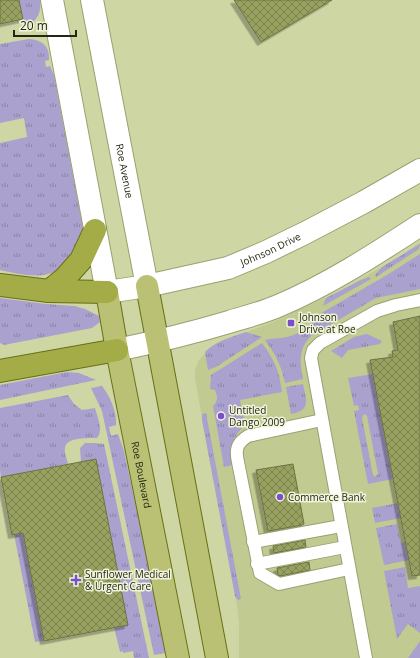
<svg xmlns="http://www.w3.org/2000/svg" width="420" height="658" font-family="'Open Sans',sans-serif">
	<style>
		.built { fill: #c1ca90 }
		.grass { fill: url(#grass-tufts); fill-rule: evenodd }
		.building { fill: url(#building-cross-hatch); stroke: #6c7244; filter: url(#shadow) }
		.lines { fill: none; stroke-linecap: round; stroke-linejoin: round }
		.service-casing { stroke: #9aa171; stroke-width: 14 }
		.secondary-casing { stroke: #9aa171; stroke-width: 24 }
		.primary-casing { stroke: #676f16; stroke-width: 24 }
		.trunk-casing { stroke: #676f16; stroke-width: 24 }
		.service { stroke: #fff; stroke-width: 12 }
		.secondary { stroke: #fff; stroke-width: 22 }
		.primary { stroke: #bac174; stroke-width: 22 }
		.trunk { stroke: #a3ac46; stroke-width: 22 }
		.poi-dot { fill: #7950c9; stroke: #eff4da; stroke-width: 1.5 }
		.labels { text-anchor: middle; stroke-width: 3; stroke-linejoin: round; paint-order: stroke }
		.street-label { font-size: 10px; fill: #232613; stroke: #eff4da }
		.poi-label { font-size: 10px; fill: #232613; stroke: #eff4da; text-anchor: start }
	</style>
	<defs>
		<pattern id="grass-tufts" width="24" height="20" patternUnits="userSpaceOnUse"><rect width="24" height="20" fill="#aba1ce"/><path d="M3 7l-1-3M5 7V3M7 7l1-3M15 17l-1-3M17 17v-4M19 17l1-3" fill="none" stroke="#8b83a6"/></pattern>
		<pattern id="building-cross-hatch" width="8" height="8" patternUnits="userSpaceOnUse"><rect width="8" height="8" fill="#98a160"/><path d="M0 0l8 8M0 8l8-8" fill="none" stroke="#7c834e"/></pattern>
		<filter id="shadow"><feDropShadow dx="-3.5" dy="3.5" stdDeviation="0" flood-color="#0004"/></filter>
	</defs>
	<rect width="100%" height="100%" fill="#ced6a4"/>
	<path class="built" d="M420,242V658H239V623L237,605L195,379V370L199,360L208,350L225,340L273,322L336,293L401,256Z"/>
	<g class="grass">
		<path d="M19,0H40C42,11 37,23 25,26Z"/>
		<path d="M29,39C42,40 50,46 49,60L45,61L46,67L50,66L54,75L83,228C82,243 80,245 71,256C68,260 65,265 61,268C45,281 18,274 0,270V143L27,137L24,118L0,123V44Z"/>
		<path d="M420,244L419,249L376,277L375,275L382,267Z"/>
		<path d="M420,254V289L376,298L311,336C298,349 300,363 303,379L285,383C281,365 276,355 265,340C271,338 275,339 281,338C297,336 309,328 318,315L387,275Z"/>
		<path d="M369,277L371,279L323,306L326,298L359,281Z"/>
		<path d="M0,298L46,304L74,306L85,309L99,316L100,322L92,328L4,345L0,343Z"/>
		<path d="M246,332L262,337L216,367L208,370L205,352C215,341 232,337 246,332Z"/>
		<path d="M367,334L382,341L380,344L348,350L342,358L331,351L354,337Z"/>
		<path d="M262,343C275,361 279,370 282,392L240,400L245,424C231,441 229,444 233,465L224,467L213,406C218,401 218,397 215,390L210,389L211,375Z"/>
		<path d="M67,372L79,373L96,380L0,400V385Z"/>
		<path d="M373,374L393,479L368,484L354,411L359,410L358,405L354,406L348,378ZM364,414L367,416L378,474L375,477L373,475L362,418Z"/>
		<path d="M303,384C306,400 312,410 291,414L286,387Z"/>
		<path d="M102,386C110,396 117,412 116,425L109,427L111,436L118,434L124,451L137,511L165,653L154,655L102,411L91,388Z"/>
		<path d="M68,395L74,404L82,410L95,408C97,416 104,431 97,438C90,438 65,437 65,448C64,453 67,459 68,464L1,477L0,470V408Z"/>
		<path d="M206,413L241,599L238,600L235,596L202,420V414Z"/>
		<path d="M85,443H94L104,444L149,658H134L133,651L123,653V651L120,652L114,627L128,625L96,459L81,462L80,448Z"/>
		<path d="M398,503L401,518L375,523L372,508Z"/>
		<path d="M397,524L401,543L405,542L409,560L384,565L376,528Z"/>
		<path d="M23,533L44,641L35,642L14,534Z"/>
		<path d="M405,567L408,588L420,586V633L408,624L397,639L384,571Z"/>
		<path d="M420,641V658H408Z"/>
	</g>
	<g class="building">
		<path d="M0,0H19L23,19L0,24Z"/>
		<path d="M234,0H332L261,42Z"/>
		<path d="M420,316V575L412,576L370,360L393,357L392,351L398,350L393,322Z"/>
		<path d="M96,459L128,625L44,641L23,533L12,535L1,477Z"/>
		<path d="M293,464L304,524L302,525L268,531L256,470Z"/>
		<path d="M305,540L306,547L274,553L273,546Z"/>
		<path d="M309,562L310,570L280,576L278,575L277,568Z"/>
	</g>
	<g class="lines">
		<defs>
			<g id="service">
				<path d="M322,420L248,436C237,443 235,449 238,462L260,573L279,584L349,569"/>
				<path d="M253,542L341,526"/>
				<path d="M257,564L345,547"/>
				<path d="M366,658L311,358L313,350L320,343L377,311L396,305L420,300"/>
			</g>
			<g id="secondary">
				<path id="s1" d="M52,0L107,292L147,286L228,268L266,252L305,233L364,202L420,170"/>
				<path id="s2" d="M92,0L147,286"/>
				<path d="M117,350C155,342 192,333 229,322C245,317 262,313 278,306C328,285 374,255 420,225"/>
			</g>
			<g id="primary">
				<path d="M147,286L217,658"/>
				<path id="s3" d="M107,292L117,350L178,658"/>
			</g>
			<g id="trunk">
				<path d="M0,285L49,291L107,292"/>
				<path d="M49,291L65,278L81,260L95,230"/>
				<path d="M0,371L117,350"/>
			</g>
		</defs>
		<use href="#service" class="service-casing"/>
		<use href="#secondary" class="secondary-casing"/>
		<use href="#primary" class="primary-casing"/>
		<use href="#trunk" class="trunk-casing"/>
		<use href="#service" class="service"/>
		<use href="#secondary" class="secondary"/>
		<use href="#primary" class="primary"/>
		<use href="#trunk" class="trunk"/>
	</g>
	<g class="poi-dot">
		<rect x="287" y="319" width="8" height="8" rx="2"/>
		<circle cx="221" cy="416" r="4"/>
		<circle cx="280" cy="497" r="4"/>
		<path d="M74 574h4v4h4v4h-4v4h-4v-4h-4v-4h4z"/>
	</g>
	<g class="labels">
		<g class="street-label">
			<text dy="4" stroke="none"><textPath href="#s2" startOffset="174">Roe Avenue</textPath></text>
			<text dy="4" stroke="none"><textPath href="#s1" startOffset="467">Johnson Drive</textPath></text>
			<text dy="4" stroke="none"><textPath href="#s3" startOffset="186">Roe Boulevard</textPath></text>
		</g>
		<g class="poi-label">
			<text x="299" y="321">Johnson<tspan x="299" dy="12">Drive at Roe</tspan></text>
			<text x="229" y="414">Untitled<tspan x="229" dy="12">Dango 2009</tspan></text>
			<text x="288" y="501">Commerce Bank</text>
			<text x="85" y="578">Sunflower Medical<tspan x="85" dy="12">&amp; Urgent Care</tspan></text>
		</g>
	</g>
	<path d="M14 30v6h62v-6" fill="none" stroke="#232613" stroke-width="2"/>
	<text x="20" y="30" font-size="12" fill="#232613" stroke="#eff4da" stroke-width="3" paint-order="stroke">20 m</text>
</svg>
